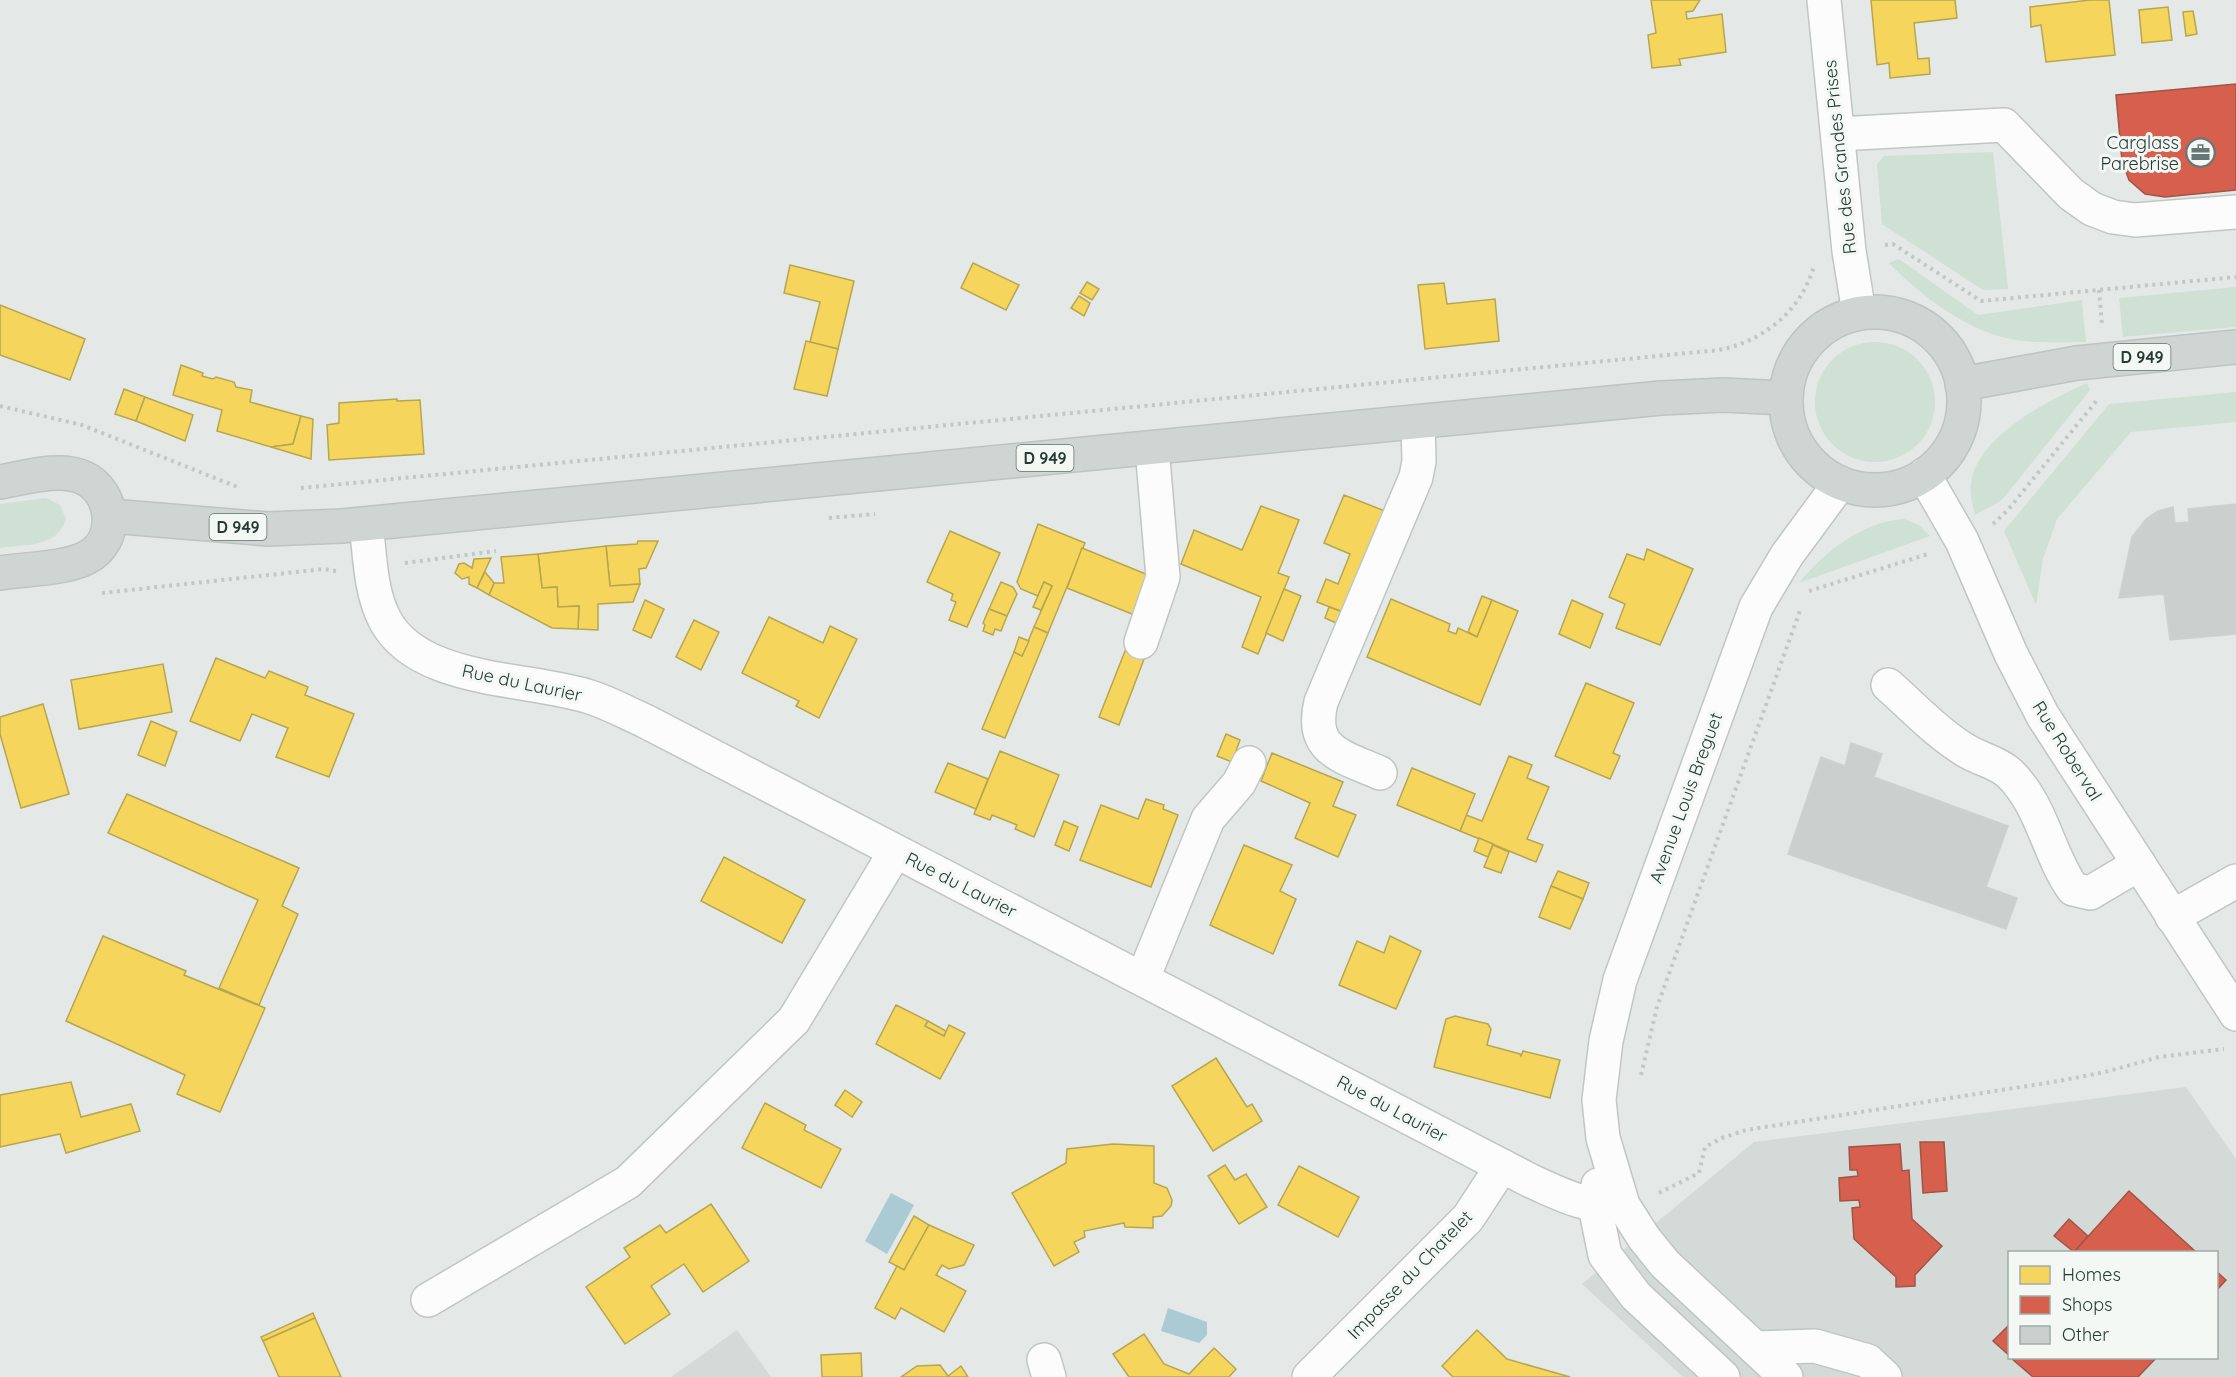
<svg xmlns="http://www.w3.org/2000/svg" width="2236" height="1377" font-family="Quicksand,sans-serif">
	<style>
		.built { fill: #d3dad7; fill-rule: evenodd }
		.green { fill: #cfe0d5 }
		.water { fill: #aacbd3 }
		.homes { fill: #f6d55c; stroke: #b7a650; stroke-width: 1.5 }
		.shops { fill: #d6604d; stroke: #a15546; stroke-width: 1.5 }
		.building { fill: #cbd0ce; stroke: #cdd2d0; stroke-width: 1.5 }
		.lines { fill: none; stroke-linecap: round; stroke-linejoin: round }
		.minor-casing { stroke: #c1c6c4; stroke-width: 36 }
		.major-casing { stroke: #bdc4c2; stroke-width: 36 }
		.path { stroke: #c1c9c5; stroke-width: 4; stroke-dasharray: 3 4.5; stroke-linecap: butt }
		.minor { stroke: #fbfcfb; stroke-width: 33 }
		.major { stroke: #ced5d3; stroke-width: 33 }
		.labels { text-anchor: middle; stroke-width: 6; stroke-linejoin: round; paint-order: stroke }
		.shield { fill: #f3f8f5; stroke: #62736f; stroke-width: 1.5 }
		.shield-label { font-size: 16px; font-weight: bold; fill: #243a35 }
		.poi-label { font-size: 18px; fill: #243a35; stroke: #f3f8f5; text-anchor: end }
		.street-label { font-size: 18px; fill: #243a35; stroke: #f3f8f5 }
	</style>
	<rect width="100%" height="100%" fill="#e4e9e7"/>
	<g class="built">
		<path d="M2186,1087L2236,1159V1377H1683L1582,1284L1754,1142ZM2010,1252H2216V1358H2010Z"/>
		<path d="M737,1330L771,1377H671Z"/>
	</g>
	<g class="green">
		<path d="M1993,152L2008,289L1983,290L1882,224L1877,164L1884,156Z"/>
		<path d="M1899,259L1978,315L2082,300L2086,342C2060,342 2032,344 2006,338C1962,327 1920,295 1889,263Z"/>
		<path d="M2236,287V327L2123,337L2119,298Z"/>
		<circle cx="1875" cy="402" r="60"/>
		<path d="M2087,383L2090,390L2002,500L1975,515C1973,504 1969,494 1971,483C1977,436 2049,400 2087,383Z"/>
		<path d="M2236,392V422L2131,432L2057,519L2043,559L2036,605L2004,531L2109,404Z"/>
		<path d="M46,498L60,505L66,519C57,548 26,544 0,548V504Z"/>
		<path d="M1904,519L1919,525L1930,536L1799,583C1825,551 1862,522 1904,519Z"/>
	</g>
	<g class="water">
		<path d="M891,1193L914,1205L887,1254L865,1241Z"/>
		<path d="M1168,1308L1207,1322V1335L1199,1343L1161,1331Z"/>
	</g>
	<g class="homes">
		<path d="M1651,0H1700L1693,11L1686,12L1687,19L1722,14L1726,52L1679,59L1681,65L1652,68L1648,35L1656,33Z"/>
		<path d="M1871,0H1955L1957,18L1914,23L1918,59L1929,58L1930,74L1890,78L1889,63L1877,65Z"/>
		<path d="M2090,0H2109L2115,55L2046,62L2041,25L2031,27L2030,7Z"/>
		<path d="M2168,7L2172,40L2142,43L2139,10Z"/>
		<path d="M2193,11L2197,34L2186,36L2183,12Z"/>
		<path d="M973,263L1019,285L1006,310L961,288Z"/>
		<path d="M790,265L854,281L838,349L810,342L820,302L784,293Z"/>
		<path d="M1087,282L1099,289L1092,300L1080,293Z"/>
		<path d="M1444,283L1447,304L1495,299L1499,341L1425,349L1418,285Z"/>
		<path d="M1079,296L1090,303L1084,316L1071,308Z"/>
		<path d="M0,305L85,339L70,380L0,355Z"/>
		<path d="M806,341L838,349L827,396L794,389Z"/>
		<path d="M181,365L203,373L202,376L213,379L216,377L234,382L236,387L252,390L250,402L301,416L293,444L271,447L217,431L222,410L173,395Z"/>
		<path d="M124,389L145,397L136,421L115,414Z"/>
		<path d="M145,397L193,415L185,441L136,421Z"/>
		<path d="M397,399V401L420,400L424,454L329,460L327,425L339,423V403Z"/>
		<path d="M301,416L313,419L311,459L271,447L293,444Z"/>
		<path d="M1344,495L1390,513L1348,614L1317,602L1326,579L1338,584L1350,554L1324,543Z"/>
		<path d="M1261,506L1299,520L1278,573L1289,577L1258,654L1242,647L1261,597L1181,564L1194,530L1242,550Z"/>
		<path d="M1038,524L1085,543L1048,633L1034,627L1052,586L1044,582L1038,596L1021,589L1017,582Z"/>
		<path d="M950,531L1000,553L967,627L949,620L956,602L951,600L953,594L927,582Z"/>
		<path d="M638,541H658L646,568L639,569L640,584L610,586L606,546L637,544Z"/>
		<path d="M606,546L610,586L640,584L633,602L598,604V630L578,629L579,606L558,607L557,587L542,588L538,554Z"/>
		<path d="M1082,548L1153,577L1137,616L1067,588Z"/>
		<path d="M1647,549L1693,569L1660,645L1616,628L1625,604L1609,597L1627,554L1644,560Z"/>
		<path d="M538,554L542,588L557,587L558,607L579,606L578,629L552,628L489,595L494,583H504L501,557Z"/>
		<path d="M491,558L477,588L469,584V577L462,579L455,573L459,564L464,563L472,568L474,559Z"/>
		<path d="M485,572L494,583L489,595L477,588Z"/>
		<path d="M1001,582L1013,587L1017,594L1007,616L989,609Z"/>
		<path d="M1044,582L1052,586L1041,610L1033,607Z"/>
		<path d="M1284,589L1301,596L1283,641L1266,633Z"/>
		<path d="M1482,596L1492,600L1477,637L1468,632Z"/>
		<path d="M1391,599L1450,624L1448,631L1456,634L1458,628L1477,637L1492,600L1518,611L1480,705L1367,657Z"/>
		<path d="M645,600L664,609L651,638L633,630Z"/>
		<path d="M1572,600L1603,614L1590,648L1559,634Z"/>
		<path d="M1329,607L1348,614L1343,626L1325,618Z"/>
		<path d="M989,609L1007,616L1001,631L995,629L993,635L983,631L985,625L983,623Z"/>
		<path d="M769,617L823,643L830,626L857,639L819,718L796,706L799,701L742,673Z"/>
		<path d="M694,620L719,632L701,670L676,657Z"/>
		<path d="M1034,627L1048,633L1005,738L982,729L1014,652L1022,656Z"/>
		<path d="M1019,637L1029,641L1022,656L1014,652Z"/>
		<path d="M1127,646L1146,654L1119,725L1099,717Z"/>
		<path d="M216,658L265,678L269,671L308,687L305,695L354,714L329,777L276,757L288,728L252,714L240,741L190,721Z"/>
		<path d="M163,664L172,712L79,729L71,680Z"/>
		<path d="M1586,683L1634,703L1613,753L1620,756L1610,779L1555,756Z"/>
		<path d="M43,704L69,794L21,808L0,734V717Z"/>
		<path d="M151,721L177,732L165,766L138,755Z"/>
		<path d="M1226,734L1240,740L1232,762L1217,756Z"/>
		<path d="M1000,751L1059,775L1034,837L1015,829L1017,825L992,815L990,820L974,814Z"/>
		<path d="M1272,753L1343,782L1333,806L1356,815L1338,857L1295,838L1310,803L1261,781Z"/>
		<path d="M1509,756L1532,765L1527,778L1549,787L1527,839L1543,845L1536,862L1460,831L1466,815L1482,821Z"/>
		<path d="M948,763L988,779L976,809L935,792Z"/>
		<path d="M1412,768L1475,794L1460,831L1397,805Z"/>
		<path d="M127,794L299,868L282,906L298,914L259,1005L219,988L258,900L108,833Z"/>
		<path d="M1146,799L1164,805L1163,809L1178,815L1151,887L1080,860L1101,805L1138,819Z"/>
		<path d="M1064,821L1078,827L1069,851L1055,845Z"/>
		<path d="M1479,838L1493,844L1488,857L1474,851Z"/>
		<path d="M1244,845L1292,865L1280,891L1296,899L1273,954L1210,925Z"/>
		<path d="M1493,845L1509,852L1501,873L1484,867Z"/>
		<path d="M724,857L805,900L782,943L701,901Z"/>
		<path d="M1558,871L1589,883L1583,899L1551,886Z"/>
		<path d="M1551,886L1583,899L1570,929L1539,917Z"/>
		<path d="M103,936L186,971L184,975L265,1008L220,1112L177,1094L185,1075L66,1021Z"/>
		<path d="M1390,936L1421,951L1396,1009L1339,985L1357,941L1384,953Z"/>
		<path d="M896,1005L928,1021L925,1026L944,1036L949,1025L965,1033L940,1079L876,1044Z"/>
		<path d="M1455,1016L1488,1024L1491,1029L1487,1045L1520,1054L1521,1056L1523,1051L1560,1060L1550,1098L1434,1067L1446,1019Z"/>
		<path d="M928,1021L946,1031L944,1036L925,1026Z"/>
		<path d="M1216,1058L1247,1107L1252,1104L1262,1121L1213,1151L1172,1086Z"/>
		<path d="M71,1082L81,1117L131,1104L140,1131L66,1153L60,1134L0,1147V1095Z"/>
		<path d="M845,1090L862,1102L852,1117L835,1105Z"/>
		<path d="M765,1103L806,1125L804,1130L841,1149L821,1188L742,1148Z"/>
		<path d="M1113,1144L1154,1146V1183L1167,1188L1172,1200L1171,1206L1162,1216L1153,1217V1228L1125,1227L1124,1223L1084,1231L1085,1237L1074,1242L1079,1252L1054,1266L1012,1193L1066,1163L1067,1149Z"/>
		<path d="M1225,1165L1235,1180L1246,1174L1267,1207L1239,1224L1208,1176Z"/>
		<path d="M1299,1166L1359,1197L1338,1237L1278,1205Z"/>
		<path d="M711,1204L749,1261L703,1292L684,1264L651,1286L670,1314L625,1344L586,1287L630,1257L624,1248L660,1225L666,1233Z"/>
		<path d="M914,1216L929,1225L904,1270L889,1262Z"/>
		<path d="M929,1225L974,1245L964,1265L949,1269L942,1265L936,1275L966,1291L944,1332L901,1308L895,1319L875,1308L897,1266L904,1270Z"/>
		<path d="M313,1313L315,1318L263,1341L261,1337Z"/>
		<path d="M315,1318L341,1377H279L263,1341Z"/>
		<path d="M1477,1330L1507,1359L1570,1377H1453L1442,1366Z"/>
		<path d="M1144,1334L1164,1364L1189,1374L1214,1348L1236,1369L1229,1377H1129L1113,1354Z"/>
		<path d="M861,1353L862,1377H822L821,1355Z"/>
		<path d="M940,1365L948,1376L961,1366L968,1377H901L917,1366Z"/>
	</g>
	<g class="shops">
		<path d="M2236,84V190L2165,197L2145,194L2129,180L2122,161L2116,95Z"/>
		<path d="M1920,1142H1944L1947,1191L1923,1193Z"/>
		<path d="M1900,1144L1902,1171L1909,1170L1912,1219L1942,1246L1915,1275V1286L1896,1287V1277L1854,1239L1852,1208L1860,1207L1859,1200L1840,1201L1839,1178L1858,1176L1857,1170H1850L1849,1147Z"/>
		<path d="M2129,1191L2196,1252H2074Z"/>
		<path d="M2069,1219L2088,1236L2074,1252L2054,1236Z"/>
		<path d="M2216,1271L2226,1280L2216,1291Z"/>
		<path d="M2010,1324V1356L1993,1341Z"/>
		<path d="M2011,1358H2156L2138,1377H2033Z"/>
	</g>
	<g class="building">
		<path d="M2236,504V634L2170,640L2164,594L2119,598L2132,537L2146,519L2158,511L2173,507L2175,523L2189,522L2188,509Z"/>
		<path d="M1851,743L1882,754L1874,777L2008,826L1986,887L2017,898L2006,929L1788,854L1821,757L1845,766Z"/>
	</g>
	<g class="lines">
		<defs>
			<g id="minor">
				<path d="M1824,0L1849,251L1859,313"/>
				<path d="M1838,134L2004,125L2071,194L2092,209L2113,217L2135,220L2236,212"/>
				<path d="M1924,475L1962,541L2011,654L2043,716L2236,1014"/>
				<path d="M366,524C370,555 370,590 384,618C416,684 530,677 590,697C609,703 627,713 645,721L1531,1181C1567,1197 1583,1207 1623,1205"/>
				<path d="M1141,642L1163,577L1152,448"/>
				<path d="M1888,685C1913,707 1937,733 1965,750C1979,759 1997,762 2009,773C2042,804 2048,854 2073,889L2090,893L2139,864"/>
				<path d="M1380,773C1342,756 1309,751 1321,702L1416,477L1419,461L1418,422"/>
				<path d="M2172,917L2236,881"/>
				<path d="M1143,978L1208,819L1239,783L1249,763"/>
				<path d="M1598,1185L1595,1206L1605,1255L1636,1296L1723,1377"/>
				<path d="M428,1300L628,1182L794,1020L895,852"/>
				<path d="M1755,1348L1815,1346L1868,1361L1885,1377"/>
				<path d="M1044,1360L1049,1377"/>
				<path d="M1309,1377L1468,1218L1502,1166"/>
				<path d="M1786,1377L1665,1264L1644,1238L1623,1205L1603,1138L1599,1100L1606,1041L1620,980L1756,607L1787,555L1840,483"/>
			</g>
			<g id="major">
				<circle cx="1875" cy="401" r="89"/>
				<path d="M1962,384L2077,363L2236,347"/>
				<path d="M0,482C24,478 59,467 82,477C115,491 120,541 86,558C65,569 24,569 0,573"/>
				<path d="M110,516L268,529L342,526L1661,398L1723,395L1786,398"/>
			</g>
		</defs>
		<use href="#minor" class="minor-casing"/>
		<use href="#major" class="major-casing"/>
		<g class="path">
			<path d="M1885,245L1893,244L1981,301L2236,277"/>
			<path d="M2099,290L2102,324"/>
			<path d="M0,406L82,425L240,488"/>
			<path d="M301,488L1719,350C1764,341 1801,311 1814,266"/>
			<path d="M829,518L875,514"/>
			<path d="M1993,524L2007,511L2098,399"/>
			<path d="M405,563L496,551"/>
			<path d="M1809,591L1928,554"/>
			<path d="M102,593L324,569L336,571"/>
			<path d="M1641,1075L1657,1007L1801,608"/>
			<path d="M1659,1193L1699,1173L1705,1147L1722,1138L1746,1130L2059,1081L2105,1072L2159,1057L2224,1049"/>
		</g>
		<use href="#minor" class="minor"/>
		<use href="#major" class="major"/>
	</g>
	<defs>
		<symbol id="office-ring" viewBox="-11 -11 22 22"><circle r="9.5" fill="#f3f8f5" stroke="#677773" stroke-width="1.5"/><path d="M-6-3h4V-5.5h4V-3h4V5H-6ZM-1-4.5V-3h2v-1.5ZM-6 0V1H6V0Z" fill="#677773"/></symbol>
	</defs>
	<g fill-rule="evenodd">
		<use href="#office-ring" x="2184" y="136" width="33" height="33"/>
	</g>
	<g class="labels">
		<g class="shield">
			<rect x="2113.5" y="344" width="57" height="26" rx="4.5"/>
			<rect x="1016.5" y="445" width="57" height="26" rx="4.5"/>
			<rect x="209.5" y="514" width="57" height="26" rx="4.5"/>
		</g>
		<g class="shield-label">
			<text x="2142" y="363">D 949</text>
			<text x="1045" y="464">D 949</text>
			<text x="238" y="533">D 949</text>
		</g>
		<g class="poi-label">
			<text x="2179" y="149">Carglass<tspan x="2179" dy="21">Parebrise</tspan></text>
		</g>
		<g class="street-label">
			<text transform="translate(1840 157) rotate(-96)" y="6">Rue des Grandes Prises</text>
			<text transform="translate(522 683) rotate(12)" y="6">Rue du Laurier</text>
			<text transform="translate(2067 751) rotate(58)" y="6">Rue Roberval</text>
			<text transform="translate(1686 798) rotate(-70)" y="6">Avenue Louis Breguet</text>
			<text transform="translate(961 885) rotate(27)" y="6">Rue du Laurier</text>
			<text transform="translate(1392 1109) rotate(28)" y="6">Rue du Laurier</text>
			<text transform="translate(1410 1275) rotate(-46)" y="6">Impasse du Chatelet</text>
		</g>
	</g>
	<rect x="2008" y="1251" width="210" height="108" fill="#f3f8f5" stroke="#a0aca8" stroke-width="1.5"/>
	<rect x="2020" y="1266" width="30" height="18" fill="#f6d55c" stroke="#a0aca8" stroke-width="1.5"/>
	<text x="2062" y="1281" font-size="18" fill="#243a35">Homes</text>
	<rect x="2020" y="1296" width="30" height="18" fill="#d6604d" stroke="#a0aca8" stroke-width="1.5"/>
	<text x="2062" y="1311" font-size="18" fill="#243a35">Shops</text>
	<rect x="2020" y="1326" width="30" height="18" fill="#cbd0ce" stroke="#a0aca8" stroke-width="1.5"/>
	<text x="2062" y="1341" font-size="18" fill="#243a35">Other</text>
</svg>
